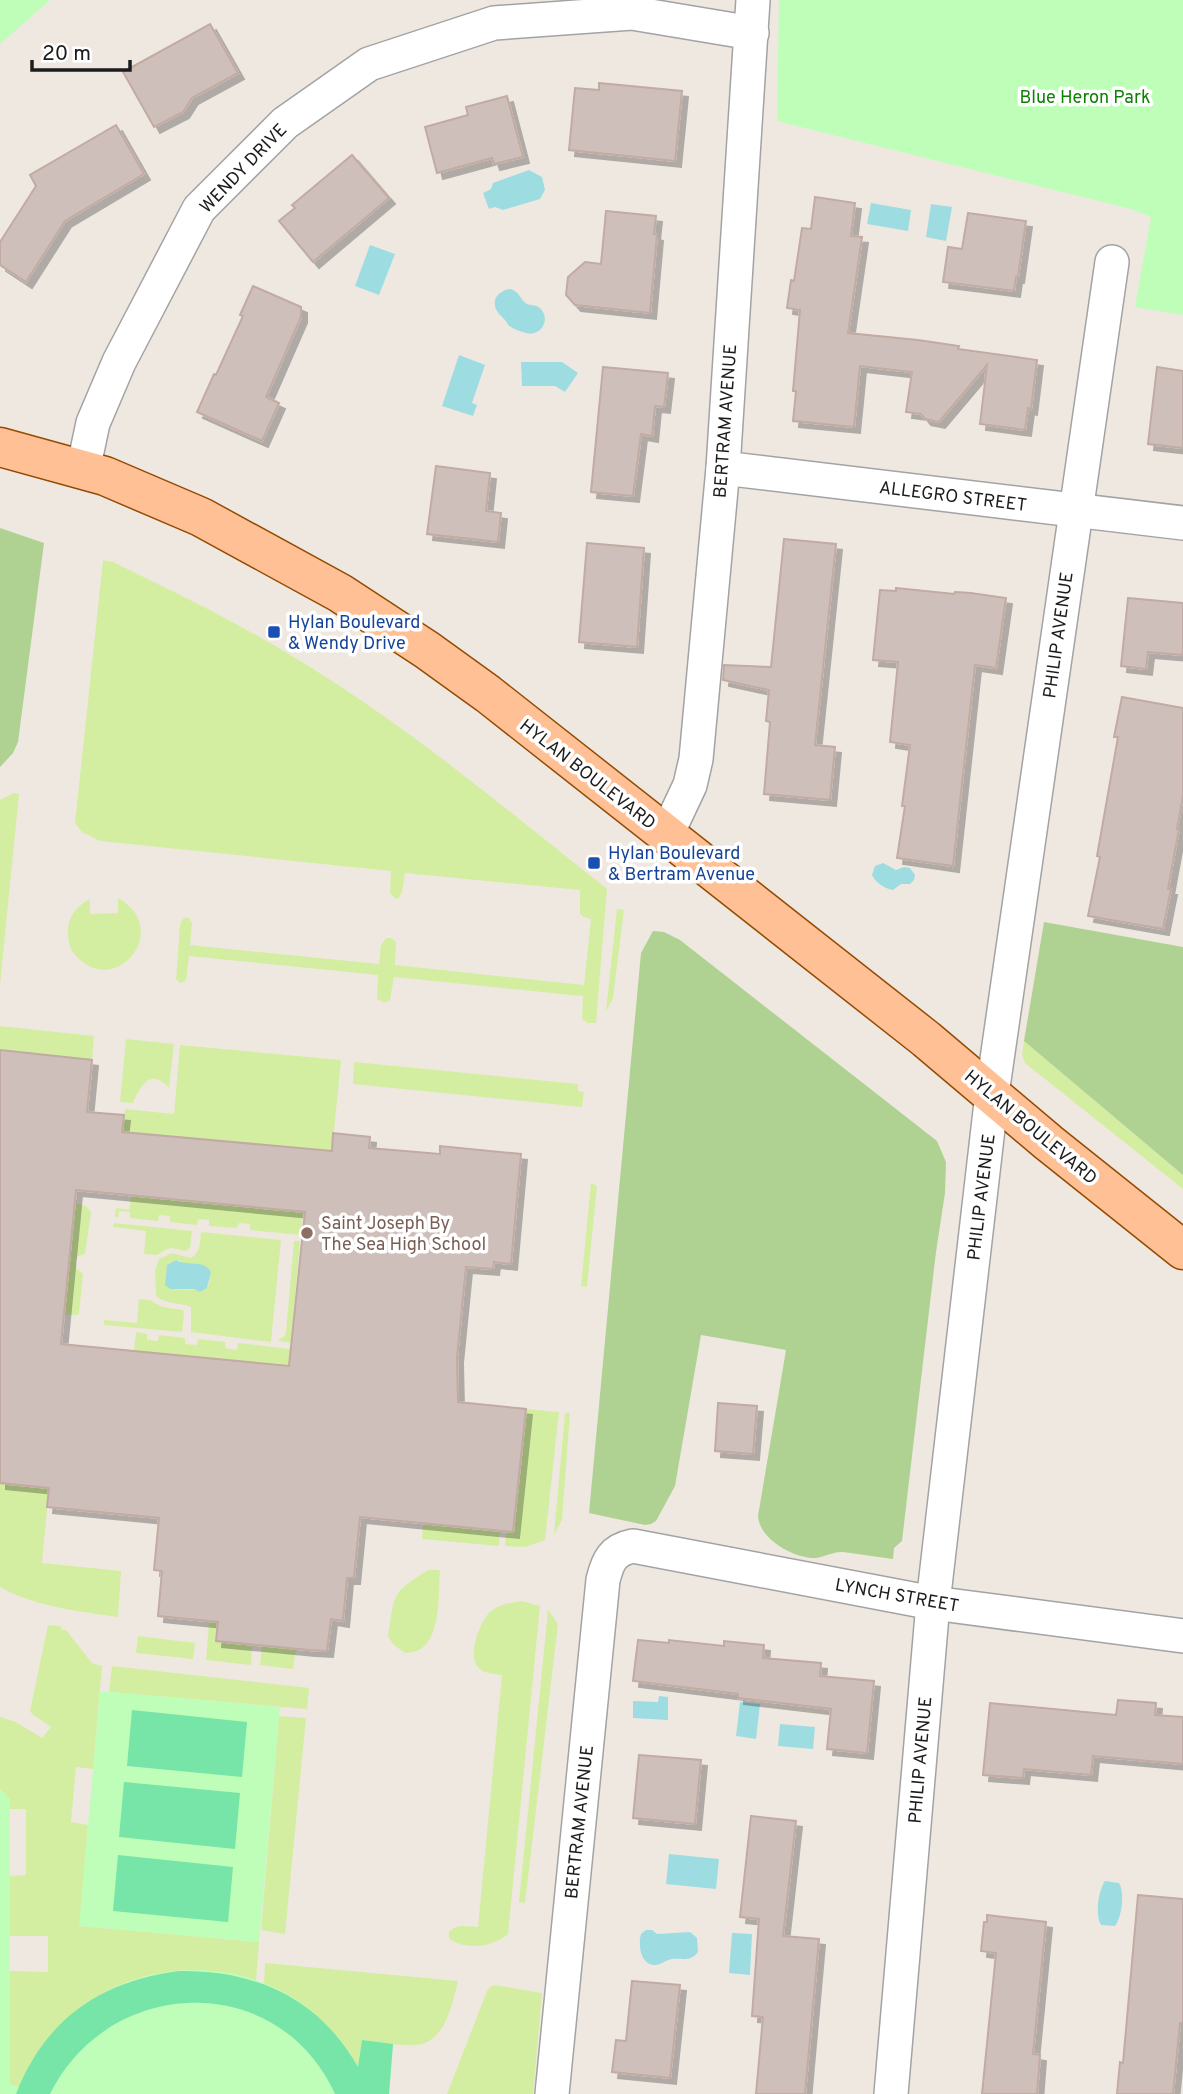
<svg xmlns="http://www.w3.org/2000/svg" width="1183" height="2094" font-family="Overpass,sans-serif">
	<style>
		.grass { fill: #d4eea1; fill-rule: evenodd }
		.forest { fill: #afd292 }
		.park { fill: #befeb8 }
		.pitch { fill: #77e5a8 }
		.water { fill: #9ddde1 }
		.building { fill: #cfbfba; stroke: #c1aba2; stroke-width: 2; fill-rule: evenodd; filter: url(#shadow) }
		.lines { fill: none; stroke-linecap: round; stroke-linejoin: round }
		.minor-casing { stroke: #a3a3a3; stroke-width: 36 }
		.primary-casing { stroke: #944a00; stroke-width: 41 }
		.minor { stroke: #fff; stroke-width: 33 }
		.primary { stroke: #ffc095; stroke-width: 38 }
		.transit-dot { fill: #1a4fb4; stroke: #fff; stroke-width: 2.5 }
		.education-dot { fill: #8d6e63; stroke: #fff; stroke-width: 2.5 }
		.labels { text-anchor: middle; stroke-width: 7; stroke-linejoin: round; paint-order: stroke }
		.park-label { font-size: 18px; fill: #0d8202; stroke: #fff }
		.street-label { font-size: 18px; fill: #1c1c1c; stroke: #fff }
		.transit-label { font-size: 18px; fill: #164399; stroke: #fff; text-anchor: start }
		.education-label { font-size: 18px; fill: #785e54; stroke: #fff; text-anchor: start }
	</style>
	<defs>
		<filter id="shadow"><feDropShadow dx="6" dy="6" stdDeviation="0" flood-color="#0004"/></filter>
	</defs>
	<rect width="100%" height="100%" fill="#efe8e1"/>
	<g class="grass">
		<path d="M103,560L113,562C172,591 231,619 287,653C399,719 505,808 607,889L596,1023H588L582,1019L583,996L571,995L394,977L390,1000L384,1003L377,999L378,975L189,956L186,980L181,983L176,980L180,925L182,920L184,918H189L192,923L190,945L379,964L381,945L386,938H391L396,942L395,965L584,985L591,919L584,917L580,914V890L405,873L402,892L399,898L396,899L390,893L391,871L100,841L82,832L75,823Z"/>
		<path d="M14,793L19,794L0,985V800Z"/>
		<path d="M118,898C173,929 117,997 78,958C71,952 68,943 68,934C67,918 76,906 90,899V914L118,913Z"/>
		<path d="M617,909L624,910L613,998L606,1011Z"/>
		<path d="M0,1026L94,1036L92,1060L0,1050Z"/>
		<path d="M126,1039L174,1044L169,1088C151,1067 140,1086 133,1103L120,1102Z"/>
		<path d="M1024,1041L1183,1175V1189L1025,1063L1022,1055Z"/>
		<path d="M180,1045L341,1060L332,1151L122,1132L125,1109L174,1114Z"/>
		<path d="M354,1062L578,1084V1091L584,1092L582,1107L353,1084Z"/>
		<path d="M591,1183L597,1186L587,1287L581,1286Z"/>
		<path d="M131,1196L303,1212L301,1235L250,1230V1224L239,1223L237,1228L209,1226V1220L198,1219L197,1225L170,1222V1216L159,1215L158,1221L130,1218V1212L119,1211L118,1217H115L116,1208L129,1210Z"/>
		<path d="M74,1203L86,1206L91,1212L85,1254L78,1256L75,1261L77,1269L83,1274L79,1313L77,1315L64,1314Z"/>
		<path d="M114,1223L192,1231L190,1248L186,1251L172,1248L167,1249L157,1255L144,1254L146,1231L113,1227Z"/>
		<path d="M201,1232L281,1240L271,1342L191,1332V1307C180,1302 166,1305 156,1296L155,1270L159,1259L172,1253L191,1258C201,1252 200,1242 201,1232ZM179,1260L184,1264L197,1266L210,1280L207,1288L198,1290L170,1289L166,1281L167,1265Z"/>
		<path d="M294,1241H300L291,1343L277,1340L284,1337L286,1332Z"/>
		<path d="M139,1299L149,1300L163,1307L183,1310L184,1314L182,1332L104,1325V1320L137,1323Z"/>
		<path d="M136,1332L147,1334V1340L158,1341L159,1335L185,1338V1344L197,1345L198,1339L225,1342V1348L237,1350L238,1343L290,1349L289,1366L134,1351Z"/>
		<path d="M526,1409L559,1412L545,1540L525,1547L505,1546L506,1532H513Z"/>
		<path d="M565,1413H570L562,1520L554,1534Z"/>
		<path d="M0,1483L49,1488L42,1563L121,1571L118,1617C77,1611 36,1607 0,1587Z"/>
		<path d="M423,1523L500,1532L499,1546L422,1539Z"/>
		<path d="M428,1570H440C438,1597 443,1654 405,1653L394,1645L388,1637C395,1594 390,1594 428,1570Z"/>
		<path d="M522,1601L540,1606L508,1934C494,1947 464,1951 449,1938V1932C457,1923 467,1927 478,1927L502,1675C495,1674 486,1674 480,1669C466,1659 479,1623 490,1612C499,1604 510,1603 522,1601Z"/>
		<path d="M548,1610L558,1624L525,1903L519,1902Z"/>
		<path d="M209,1621L218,1622L216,1641L252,1644L251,1665L206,1660Z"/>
		<path d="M48,1625L60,1626L62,1630H66L92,1663L102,1666L93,1769L76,1767L71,1822L88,1825L80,1926L259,1942L256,1981C160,1948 58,1994 19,2087L10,2084V1971L48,1972V1936H10V1876L26,1875V1809H10V1799L0,1789V1717L16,1722L42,1738L51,1727L32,1714L30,1711Z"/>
		<path d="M138,1636L195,1643L193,1659L136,1653Z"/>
		<path d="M262,1645L296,1648L293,1669L260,1665Z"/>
		<path d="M112,1666L309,1688L307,1709L109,1692Z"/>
		<path d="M279,1716L306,1718L285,1934L261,1930Z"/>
		<path d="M265,1963L458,1981C453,2001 448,2029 429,2041C416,2050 378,2042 362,2040L358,2068C337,2029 304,2002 264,1984Z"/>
		<path d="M495,1985L542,1993L533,2094H447L487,1991L491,1986Z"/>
	</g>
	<g class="forest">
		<path d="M0,528L44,543L18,742L13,753L0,767Z"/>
		<path d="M1044,922L1183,947V1175L1024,1041Z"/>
		<path d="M653,931L664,932L680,940L937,1141L946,1162L945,1193L936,1252L902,1541L894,1548L893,1559C876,1557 860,1554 843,1552C832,1551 822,1559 811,1558C790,1556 759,1538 758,1516L786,1350L701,1335L675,1486L656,1521L651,1524L645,1525L589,1513L641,953Z"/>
	</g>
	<g class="park">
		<path d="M0,0H50L0,44Z"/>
		<path d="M779,0H1183V315L1135,307L1151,217L1131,209L777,121Z"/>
		<path d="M100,1691L280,1707L259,1942L79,1926Z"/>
		<path d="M0,1789L10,1799V2084L19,2087C81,1942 281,1928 358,2067L362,2040L393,2044L389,2094H0Z"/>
	</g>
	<g class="pitch">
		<path d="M132,1710L247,1722L242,1777L127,1766Z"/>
		<path d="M124,1782L240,1793L235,1849L119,1837Z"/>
		<path d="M118,1855L233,1867L228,1922L113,1911Z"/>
		<path d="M179,1971C256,1970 319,1998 358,2067L362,2040L393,2044L389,2094H335C279,1970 109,1975 50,2094H16C45,2019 101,1981 179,1971Z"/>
	</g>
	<g class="water">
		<path d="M529,170L542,177L545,190L540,199L503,210L495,207L489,209L483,193L491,189L493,183Z"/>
		<path d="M871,203L911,210L908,231L867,224Z"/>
		<path d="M931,204L952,207L946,241L926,237Z"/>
		<path d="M370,245L395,254L379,295L355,286Z"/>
		<path d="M511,289C521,293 520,300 527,304C532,306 537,304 541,309C551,321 540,337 526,333C521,331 515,330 511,327C505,323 509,324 504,319C500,314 500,316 497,311C490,299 500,290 511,289Z"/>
		<path d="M459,355L485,365L472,403L477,405L473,416L442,406Z"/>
		<path d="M521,362H562L578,373L565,392L555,386H522Z"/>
		<path d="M883,863L896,870L904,867L910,868L915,875L914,880L910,884H901L893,890C885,889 875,882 872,875L875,866Z"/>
		<path d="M176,1260C189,1267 204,1259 211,1272L207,1288L200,1292L194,1289H170L165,1285L167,1265Z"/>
		<path d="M659,1696L668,1697V1720L633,1718V1701L658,1702Z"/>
		<path d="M740,1702L760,1704L756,1739L736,1736Z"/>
		<path d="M780,1724L815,1727L813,1749L778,1746Z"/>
		<path d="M669,1854L719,1859L716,1889L666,1884Z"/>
		<path d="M1105,1881L1119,1883C1125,1893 1122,1916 1115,1926L1101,1925C1095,1915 1098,1891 1105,1881Z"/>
		<path d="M646,1930H652L657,1934L690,1932L697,1938L698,1952C690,1962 684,1958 672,1959C666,1960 662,1964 656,1965C640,1966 638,1944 641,1934Z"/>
		<path d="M732,1933L752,1934L750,1975L729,1973Z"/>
	</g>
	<g class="building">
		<path d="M210,24L238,73L192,98L183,112L154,127L123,72Z"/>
		<path d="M599,83L682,91L675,161L569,150L575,88L599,90Z"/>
		<path d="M507,96L523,157L494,164L492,158L437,173L425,127L468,115L466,107Z"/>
		<path d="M116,125L144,174L65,221L26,282L0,265V242L36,186L30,175Z"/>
		<path d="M352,155L389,198L313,262L279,221L295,208L292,205Z"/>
		<path d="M815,197L855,203L851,236L862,237L848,333L918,340L959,346L958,349L1037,360L1031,409L1028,408L1025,430L980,424L987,365L939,422L925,419L921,414L906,412L912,372L860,366L854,427L793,421L796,391H793L800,310L787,308L791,280L794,281L802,228L811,229Z"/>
		<path d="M606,211L656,216L654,234L657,235L650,313L575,305L566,295L568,277L585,262L601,264Z"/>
		<path d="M968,213L1026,221L1018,277H1016L1014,291L943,282L948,247L962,249Z"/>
		<path d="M253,286L301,307V317L266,397L279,403L262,441L197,412L214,374L216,375L243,316L240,315Z"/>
		<path d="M603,367L668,373L664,407L655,406L652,436L641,434L633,496L591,492Z"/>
		<path d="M1157,367L1183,371V448L1148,444Z"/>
		<path d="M436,466L490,473L486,511L501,513L498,542L427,534Z"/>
		<path d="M784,539L836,544L815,745L835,747L830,800L764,794L770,722L766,721L769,690L723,680L724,665L771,667Z"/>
		<path d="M587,543L644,548L637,647L579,642Z"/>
		<path d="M896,588L954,594L955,592L971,593L1006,598L996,668L975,665L953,866L897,858L905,806H902L910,745L890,742L898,662L873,660L880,590L896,591Z"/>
		<path d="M1128,598L1183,603V655L1148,652L1146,669L1121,666Z"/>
		<path d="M1122,697L1183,708V796L1177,829H1179L1168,889H1171L1163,929L1088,916L1100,857L1097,856L1118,737H1114Z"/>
		<path d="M0,1050L92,1060L87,1112L124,1115L122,1132L332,1151L333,1133L370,1137L369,1148L440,1154V1146L521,1154L511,1264L494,1262L493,1269L466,1267L457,1357L458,1402L526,1409L513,1532L360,1517L354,1578H347L343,1621L331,1619L327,1651L309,1650L216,1641L218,1622L158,1616L162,1571L154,1570L159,1518L47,1507L49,1488L0,1483ZM76,1190L305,1212L289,1366L61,1344Z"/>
		<path d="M718,1403L757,1406L753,1454L715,1451Z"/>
		<path d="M638,1640L669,1643V1640L724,1646V1641L764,1645L763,1658L821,1663L820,1676L874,1681L867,1753L827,1749L831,1709L738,1698V1694L633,1681Z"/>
		<path d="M1118,1700L1156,1703L1155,1715L1183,1717V1764L1093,1756L1091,1775L1024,1769L1023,1778L983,1775L990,1703L1116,1715Z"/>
		<path d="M639,1755L701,1760L695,1824L633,1818Z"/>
		<path d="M751,1816L796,1821L783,1936L819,1939L805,2094H756L763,2017L752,2016L759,1919L740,1917Z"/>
		<path d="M1138,1895L1183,1899V2023H1180L1173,2094H1117L1120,2062L1123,2063Z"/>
		<path d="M987,1915L1046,1922L1033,2054L1040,2055L1037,2094H982L996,1953L981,1951L984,1922H987Z"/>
		<path d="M632,1981L680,1985L670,2078L612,2072L616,2040L626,2041Z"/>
	</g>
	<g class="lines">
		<defs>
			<g id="minor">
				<path d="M723,468L1183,523"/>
				<path d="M83,470L93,423L119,362L199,209L285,123L369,64L494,23L632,13L752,33"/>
				<path d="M666,836L690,785L696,759L723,468L753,0"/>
				<path d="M552,2094L603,1580C608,1560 613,1550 633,1546L933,1603L1183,1636"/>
				<path d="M891,2094L933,1603L992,1094L1112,262"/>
			</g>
			<path id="primary" d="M0,447L105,476L201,517L340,593L427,650L488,694L926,1039L1049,1143L1183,1250"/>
		</defs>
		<use href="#minor" class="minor-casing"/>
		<use href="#primary" class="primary-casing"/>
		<use href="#minor" class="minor"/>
		<use href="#primary" class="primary"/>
	</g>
	<g class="transit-dot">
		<rect x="267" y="625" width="14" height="14" rx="3.5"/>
		<rect x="587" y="856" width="14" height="14" rx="3.5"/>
	</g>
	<circle class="education-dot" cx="307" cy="1233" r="7"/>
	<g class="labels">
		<g class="park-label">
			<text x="1085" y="103">Blue Heron Park</text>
		</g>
		<g class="street-label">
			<text transform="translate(243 168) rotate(-46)" y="6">WENDY DRIVE</text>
			<text transform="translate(725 421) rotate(-86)" y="6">BERTRAM AVENUE</text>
			<text transform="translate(953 496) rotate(7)" y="6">ALLEGRO STREET</text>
			<text transform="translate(1058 635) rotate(-82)" y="6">PHILIP AVENUE</text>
			<text transform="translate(588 774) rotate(38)" y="6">HYLAN BOULEVARD</text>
			<text transform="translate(1031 1127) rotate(40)" y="6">HYLAN BOULEVARD</text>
			<text transform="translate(981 1197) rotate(-83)" y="6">PHILIP AVENUE</text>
			<text transform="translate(897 1595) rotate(10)" y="6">LYNCH STREET</text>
			<text transform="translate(920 1760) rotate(-85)" y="6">PHILIP AVENUE</text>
			<text transform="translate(579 1822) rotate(-84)" y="6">BERTRAM AVENUE</text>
		</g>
		<g class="transit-label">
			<text x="288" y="628">Hylan Boulevard<tspan x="288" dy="21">&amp; Wendy Drive</tspan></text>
			<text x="608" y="859">Hylan Boulevard<tspan x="608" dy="21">&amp; Bertram Avenue</tspan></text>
		</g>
		<g class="education-label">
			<text x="321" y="1229">Saint Joseph By<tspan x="321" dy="21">The Sea High School</tspan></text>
		</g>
	</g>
	<path d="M32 60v10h98v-10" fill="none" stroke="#1c1c1c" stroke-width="3.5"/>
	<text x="42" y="60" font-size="21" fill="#1c1c1c" stroke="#ffffff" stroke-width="5" paint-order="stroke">20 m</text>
</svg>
